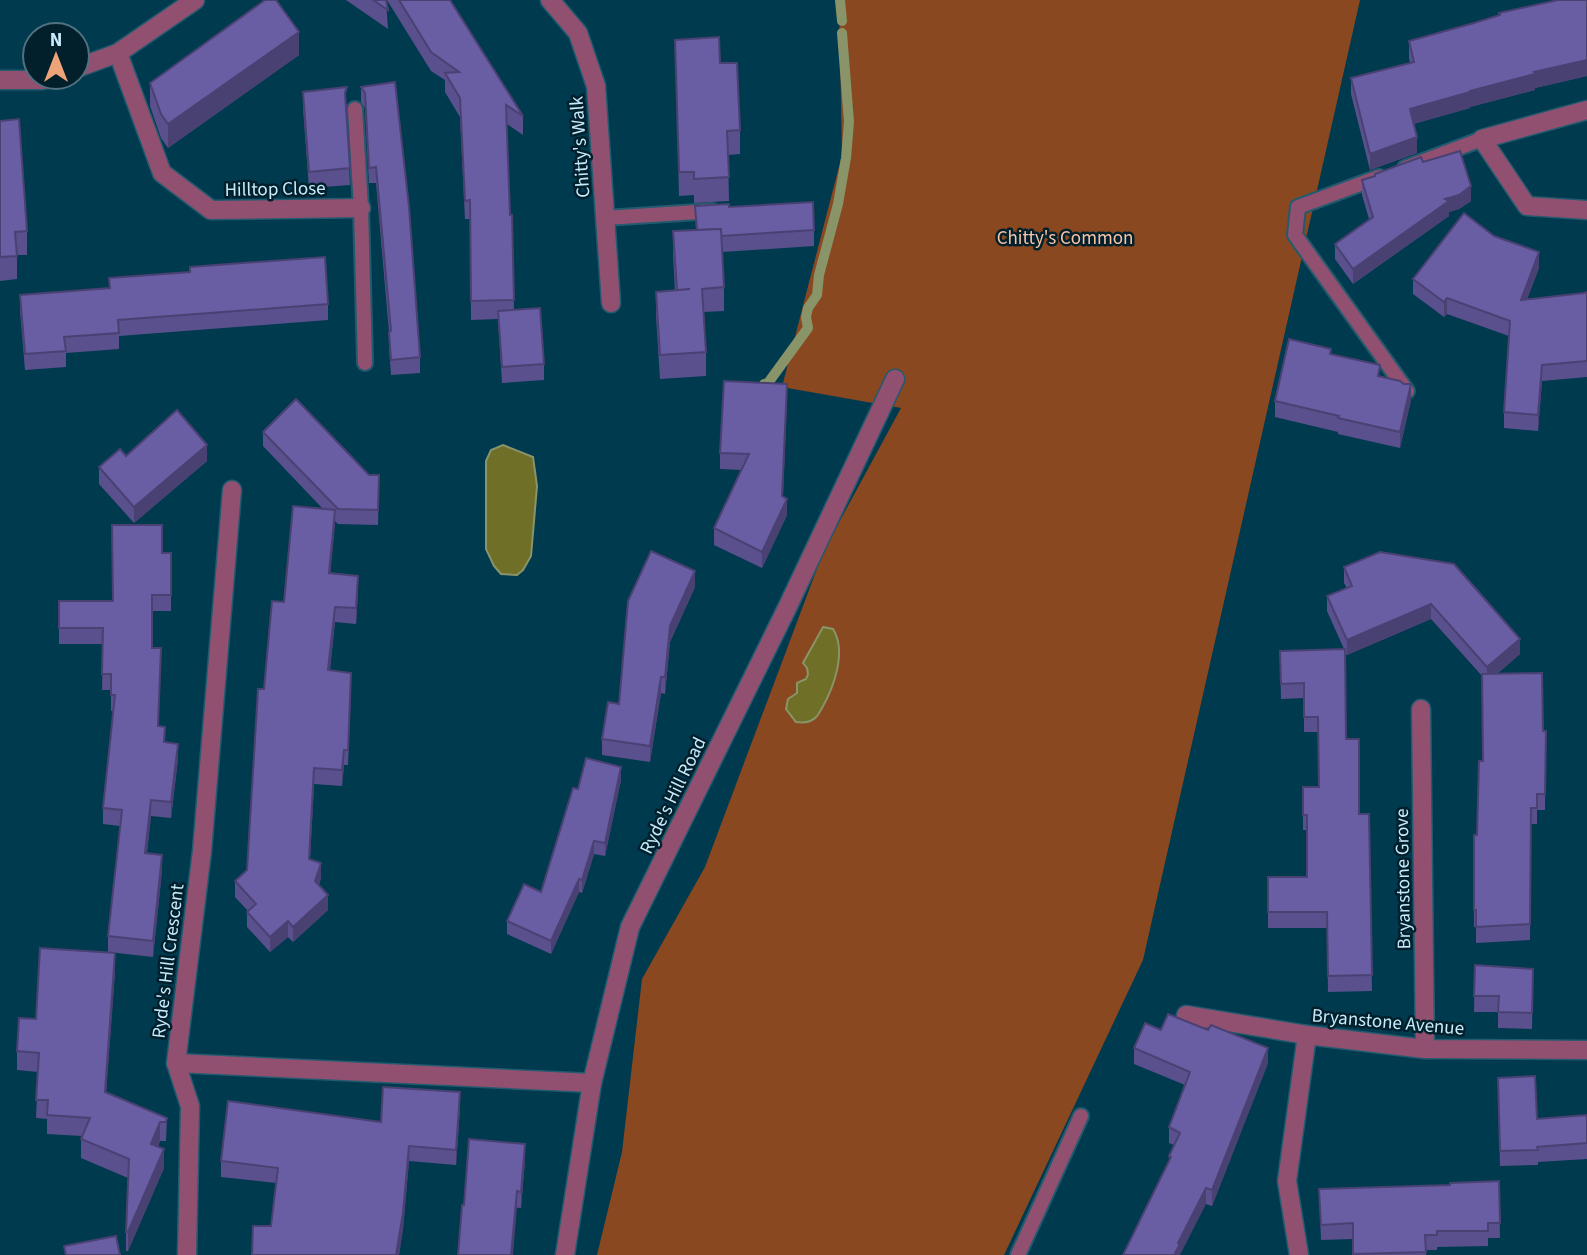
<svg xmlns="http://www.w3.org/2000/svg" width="1587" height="1255" font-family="'Source Sans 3',sans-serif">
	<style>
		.green { fill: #89481f }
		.water { fill: #6f6f28; stroke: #899468; stroke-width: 2 }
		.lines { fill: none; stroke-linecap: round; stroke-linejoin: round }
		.stream { stroke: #899468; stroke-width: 10 }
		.lane-casing { stroke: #245a6e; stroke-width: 18 }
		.street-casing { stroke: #245a6e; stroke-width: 21 }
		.lane { stroke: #925071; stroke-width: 14 }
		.street { stroke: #925071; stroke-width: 18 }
		.wall { fill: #5a508d }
		.shaded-wall { fill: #4a4173 }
		.building { fill: #695da4; stroke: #4a4173; stroke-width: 2 }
		.labels { text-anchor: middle; stroke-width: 5; stroke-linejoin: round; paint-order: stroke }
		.street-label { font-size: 19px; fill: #c7eafc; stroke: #01202c }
		.park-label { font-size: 19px; fill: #fac4a6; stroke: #01202c }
	</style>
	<rect width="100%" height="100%" fill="#003a4f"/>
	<path class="green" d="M839,0H1360L1143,960L1004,1255H597L622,1152L642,979L705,867L824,550L901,408L782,387L842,155Z"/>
	<g class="water">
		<path d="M503,445L533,457L537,486L531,556L523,570L517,575L501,574L494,566L486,549V461L491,450Z"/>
		<path d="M823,627L833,629C847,651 834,687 822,708C822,708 817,717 816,717C811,723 803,723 796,722L786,709L788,699L797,693V683L806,679L808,674L807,668L803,663Z"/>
	</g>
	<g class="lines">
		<g class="stream">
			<path d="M840,0L842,21"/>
			<path d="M764,384L768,383L808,328L806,317L808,308L817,295L819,275L838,204L846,158L849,122L842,33"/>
		</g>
		<defs>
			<g id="lane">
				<path d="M355,109L361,208L365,363"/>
				<path d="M1405,168L1482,139"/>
				<path d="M1379,177L1298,207L1295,235L1407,391"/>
				<path d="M605,218L712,211"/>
				<path d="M1018,1255L1081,1116"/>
			</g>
			<g id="street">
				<path d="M550,0L578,33L596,86L611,303"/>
				<path d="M118,53L162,173L211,210L361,208"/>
				<path d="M77,68L118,53L195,0"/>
				<path d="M0,80H43L53,77"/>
				<path d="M1587,110L1482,139L1527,206L1587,210"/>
				<path d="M1421,709L1425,1049"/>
				<path d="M1186,1015L1307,1035L1425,1049L1587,1050"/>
				<path d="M176,1063L592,1083"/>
				<path d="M187,1255L190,1106L176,1063L202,851L232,490"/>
				<path d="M565,1255L592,1083L630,927L788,606L895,379"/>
				<path d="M1299,1255L1287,1181L1307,1035"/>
			</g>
		</defs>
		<use href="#lane" class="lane-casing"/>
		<use href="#street" class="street-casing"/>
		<use href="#lane" class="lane"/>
		<use href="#street" class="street"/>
	</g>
	<g class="wall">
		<path d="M346,0H386L388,29Z"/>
		<path d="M387,0H450L523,116V135L507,124L510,215H512L514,310L544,364V380L502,383L498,319L471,320L470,219H465L460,117L445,92V80L431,71Z"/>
		<path d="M1587,0V76L1535,88V90L1470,107V108L1413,124L1417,153L1370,170L1351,94V78L1410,63L1409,58V41Z"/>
		<path d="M675,40L720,63L740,130V154L728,155L729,201L694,203V195L679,196Z"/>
		<path d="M299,55L168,148L161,138L150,106V83Z"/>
		<path d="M395,82L420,357V373L391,375L389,347V332L376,183H369L365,108L361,102V87Z"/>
		<path d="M303,92L347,104L346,107L350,185L309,188L303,108Z"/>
		<path d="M0,121L27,231V255H17V279L0,281Z"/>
		<path d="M1423,162L1471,201L1459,209L1449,212V216L1353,284L1335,259V244L1369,219L1362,195V180Z"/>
		<path d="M695,206L729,207L814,230V246L722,252L724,287V311L704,312L706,352V376L660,379L656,316V292L675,291L673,255V231L696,230Z"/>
		<path d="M1494,236L1539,268L1527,299L1584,293L1587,292V377L1542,381L1538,431L1504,428V412L1509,336L1447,314L1444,317L1413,294V279Z"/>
		<path d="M109,278L328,304V320L119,336V349L66,353V367L25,370L20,311V295L109,288Z"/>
		<path d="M1331,354L1380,376L1411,400L1400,448L1338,434V432L1275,417V401Z"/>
		<path d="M787,400L783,496L787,515L762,568L714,545V528L742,470L720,469V453Z"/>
		<path d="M263,432L369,475H379L378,525L338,524L335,521L330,573L358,591L356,624L335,622L330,670L351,688L348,765H344L342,786L314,784L310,859L321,878L319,885L328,910L293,942L288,937L270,952L247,927V912L248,911L235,897V881L247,870L264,689L284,602L323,509L263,446Z"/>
		<path d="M126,456L207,461L134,523L99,484V467Z"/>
		<path d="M1380,552L1520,654L1497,674L1543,731H1546L1545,810H1537V824H1531L1530,940L1476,943V927H1474V835H1477L1483,761L1482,676L1431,619L1347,655L1345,653L1346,739L1359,814H1369L1372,991L1328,992L1327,928H1268V877H1307V830H1303V787H1319L1318,732H1304V698L1281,699L1280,651L1344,649L1327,611V596L1347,588L1344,583V567Z"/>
		<path d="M162,553H171V611H152V648L159,726L165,742L178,759L171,818L151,816L147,853L162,871L153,957L108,952V936L120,826L103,824V808L113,711H111V690H102L103,644H59V601H113Z"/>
		<path d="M695,587L670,642L665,694L661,693L650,762L602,755V739L619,704Z"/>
		<path d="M621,780L605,856L594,854L582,893L579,892L551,954L507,934V921L541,892L578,789Z"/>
		<path d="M1475,965L1533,969L1532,1029L1498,1028V1012H1474Z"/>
		<path d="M115,972L106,1092L167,1118L166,1141H160L158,1147L164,1168L128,1251H126V1232L128,1178L81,1158V1139L82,1136L47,1134V1119L36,1118L38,1072L17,1070V1051L36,1019Z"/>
		<path d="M1161,1030L1268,1063L1212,1206L1206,1204L1169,1162V1156L1174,1145L1169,1143V1127L1185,1085L1134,1064V1048Z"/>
		<path d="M1498,1078L1537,1119L1587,1115V1159L1538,1162V1165L1500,1166Z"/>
		<path d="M460,1108L456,1165L409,1161L403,1229L399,1255H252L271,1226L276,1183L221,1177V1161L381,1122Z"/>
		<path d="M525,1160L521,1208L464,1205Z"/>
		<path d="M1499,1181L1500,1238H1488V1246L1437,1247V1250H1426V1255H1353V1239L1321,1240L1319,1189L1450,1185Z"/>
	</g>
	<g class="shaded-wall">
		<path d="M299,32V55L168,148V124Z"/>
		<path d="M1587,60V76L1535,88V90L1470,107V108L1410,125V109L1534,72Z"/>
		<path d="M1417,137V153L1370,170V154Z"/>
		<path d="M1471,186V201L1459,209L1449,212V216L1353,284V269L1445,199Z"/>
		<path d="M1539,252V268L1521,316V300Z"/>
		<path d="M1447,298V314L1444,317V302Z"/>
		<path d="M1542,365V381L1538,431V415Z"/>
		<path d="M787,384L782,510L787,499V515L762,568V552L782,496Z"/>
		<path d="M1411,384V400L1400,448V432Z"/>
		<path d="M207,445V461L134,523V507Z"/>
		<path d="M335,510V525L329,589V573Z"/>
		<path d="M695,571V587L670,642L665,694V677L670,626Z"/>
		<path d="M358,576V591L356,624V608Z"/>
		<path d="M1431,604V619L1347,655V640Z"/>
		<path d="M335,607V622L328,685V670Z"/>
		<path d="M1520,639V654L1487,682V667Z"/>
		<path d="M661,677V693L650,762V746Z"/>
		<path d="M178,744V759L171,818V802Z"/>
		<path d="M344,750V765L342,786V770Z"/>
		<path d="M621,767V780L605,856V843Z"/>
		<path d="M314,768V784L309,875V859Z"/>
		<path d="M151,800V816L145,869V853Z"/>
		<path d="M594,841V854L582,893V880Z"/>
		<path d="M162,855V871L153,957V941Z"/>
		<path d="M321,863V878L315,897V881Z"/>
		<path d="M579,879V892L551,954V941Z"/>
		<path d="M328,895V910L293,942V927Z"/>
		<path d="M288,921V937L270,952V937Z"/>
		<path d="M115,953V972L105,1111V1092Z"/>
		<path d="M1268,1048V1063L1212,1206V1190Z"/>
		<path d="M460,1092V1108L456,1165V1150Z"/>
		<path d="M160,1122V1141L151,1162V1144Z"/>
		<path d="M525,1144V1160L521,1208V1192Z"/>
		<path d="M409,1146V1161L403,1229L399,1255H396Z"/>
		<path d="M164,1149V1168L128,1251V1232Z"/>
		<path d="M1206,1188V1204L1180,1255H1174L1178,1243Z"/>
		<path d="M517,1191V1207L513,1255H511Z"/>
	</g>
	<g class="building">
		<path d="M265,0H276L299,32L168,124L161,114L150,83Z"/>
		<path d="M373,0H386L388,10Z"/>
		<path d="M399,0H450L523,116L506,105L510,215H512L514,300L471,301L470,200L465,201L460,98L445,73L459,72L431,52Z"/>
		<path d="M1558,0H1587V60L1534,72L1535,74L1470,91V92L1410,109L1417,137L1370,154L1351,78L1414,62L1409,41L1474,23L1500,15L1499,13Z"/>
		<path d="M719,37L720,63H737L740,130L727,131L729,177L694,179V172H679L675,40Z"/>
		<path d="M395,82L409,207L420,357L391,360L389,332L391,331L376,167L369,168L365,93L361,87Z"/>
		<path d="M347,87L345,93L350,168L309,172L303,92Z"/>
		<path d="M19,119L27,231L15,232L17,256L0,257V121Z"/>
		<path d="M1460,151L1471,186L1459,195L1445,199L1449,201L1353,269L1335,244L1373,217L1362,180L1375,176V174L1421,157L1423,162Z"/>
		<path d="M813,202L814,230L721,236V229L697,230L695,206L729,204V207Z"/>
		<path d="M1464,213L1494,236L1539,252L1521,300L1584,293L1587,292V361L1542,365L1538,415L1504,412L1510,321L1447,298L1444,302L1413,279Z"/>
		<path d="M721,229L724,287L702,289L706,352L660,355L656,292L690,289L677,290L673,231Z"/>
		<path d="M325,257L328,304L118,320L119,333L64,337L66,351L25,354L20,295L110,288L109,278L190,272V267Z"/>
		<path d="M540,308L544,364L502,367L498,311Z"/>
		<path d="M1289,339L1331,349L1330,354L1380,365L1378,376L1400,381L1404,384H1411L1400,432L1338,418L1339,416L1275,401Z"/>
		<path d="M724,381L787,384L782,496L787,499L762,552L714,528L749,454L720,453Z"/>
		<path d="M296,399L369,475H379L378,510L338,509L263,432Z"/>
		<path d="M177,410L207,445L134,507L99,467L120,449L126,456Z"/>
		<path d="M293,506L335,510L329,573L358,576L356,608L335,607L328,670L351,673L348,750H344L342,770L314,768L309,859L321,863L315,881L328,895L293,927L288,921L270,937L247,912L256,904L235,881L247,870L258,689H264L272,601L284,602Z"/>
		<path d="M112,525H162V553H171V595H152V648H161L158,726L165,727L164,742L178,744L171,802L151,800L145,853L162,855L153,941L108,936L122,810L103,808L115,695H111V674H102L103,628H59V601H113Z"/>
		<path d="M651,551L695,571L670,626L665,677H661L650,746L602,739L608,702L619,704L628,601Z"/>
		<path d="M1380,552L1454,564L1520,639L1487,667L1431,604L1347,640L1327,596L1352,586L1344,567Z"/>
		<path d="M1345,649L1346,739H1359V814H1369L1372,975L1328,976L1327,912H1268V877H1307V815H1303V787H1319L1318,717H1304V683L1281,684L1280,651Z"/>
		<path d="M1542,673L1543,731H1546L1545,794H1537V808H1531L1530,924L1476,927V910H1474V835H1477L1479,761H1483L1482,674Z"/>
		<path d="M586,758L621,767L605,843L594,841L582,880L579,879L551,941L507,921L524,884L541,892L573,788L578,789Z"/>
		<path d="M40,948L115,953L105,1092L167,1118L166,1122H160L151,1144L164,1149L128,1232H126L129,1159L81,1139L90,1118L47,1115L48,1100H36L39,1053L17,1051L19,1018L36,1019Z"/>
		<path d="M1475,965L1533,969L1532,1013L1498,1012L1499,996H1474Z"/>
		<path d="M1168,1014L1208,1030L1211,1025L1268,1048L1212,1190L1206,1188L1178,1243L1180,1244L1174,1255H1123L1171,1157L1169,1156L1180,1133L1169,1127L1190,1072L1134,1048L1145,1023L1161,1030Z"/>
		<path d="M1535,1076L1537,1119L1587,1115V1143L1537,1147L1538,1150L1500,1151L1498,1078Z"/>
		<path d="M383,1087L460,1092L456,1150L409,1146L403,1213L396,1255H252L253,1226H271L278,1168L221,1161L228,1101L381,1122Z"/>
		<path d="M469,1139L525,1144L521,1192L517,1191L511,1255H458L462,1205H464Z"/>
		<path d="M1499,1181L1500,1223H1488V1231H1437V1235H1425L1426,1252L1353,1254V1223L1321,1225L1319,1189L1450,1185V1183Z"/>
		<path d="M116,1236L120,1255H66L64,1246Z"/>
	</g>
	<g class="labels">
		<g class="street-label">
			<text transform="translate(579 147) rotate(-94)" y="7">Chitty's Walk</text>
			<text transform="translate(275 188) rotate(-1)" y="7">Hilltop Close</text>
			<text transform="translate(672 795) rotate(-64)" y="7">Ryde's Hill Road</text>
			<text transform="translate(1402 879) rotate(-91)" y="7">Bryanstone Grove</text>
			<text transform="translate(167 961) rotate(-83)" y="7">Ryde's Hill Crescent</text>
			<text transform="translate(1388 1021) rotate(5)" y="7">Bryanstone Avenue</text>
		</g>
		<g class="park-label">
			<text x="1065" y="244">Chitty's Common</text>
		</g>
	</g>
	<g transform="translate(56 56)"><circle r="33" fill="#01202c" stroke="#50717f" stroke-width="2"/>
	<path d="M0-5L12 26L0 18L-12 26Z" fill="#efa378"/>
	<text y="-10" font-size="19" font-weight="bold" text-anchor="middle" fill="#c7eafc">N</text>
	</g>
</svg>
